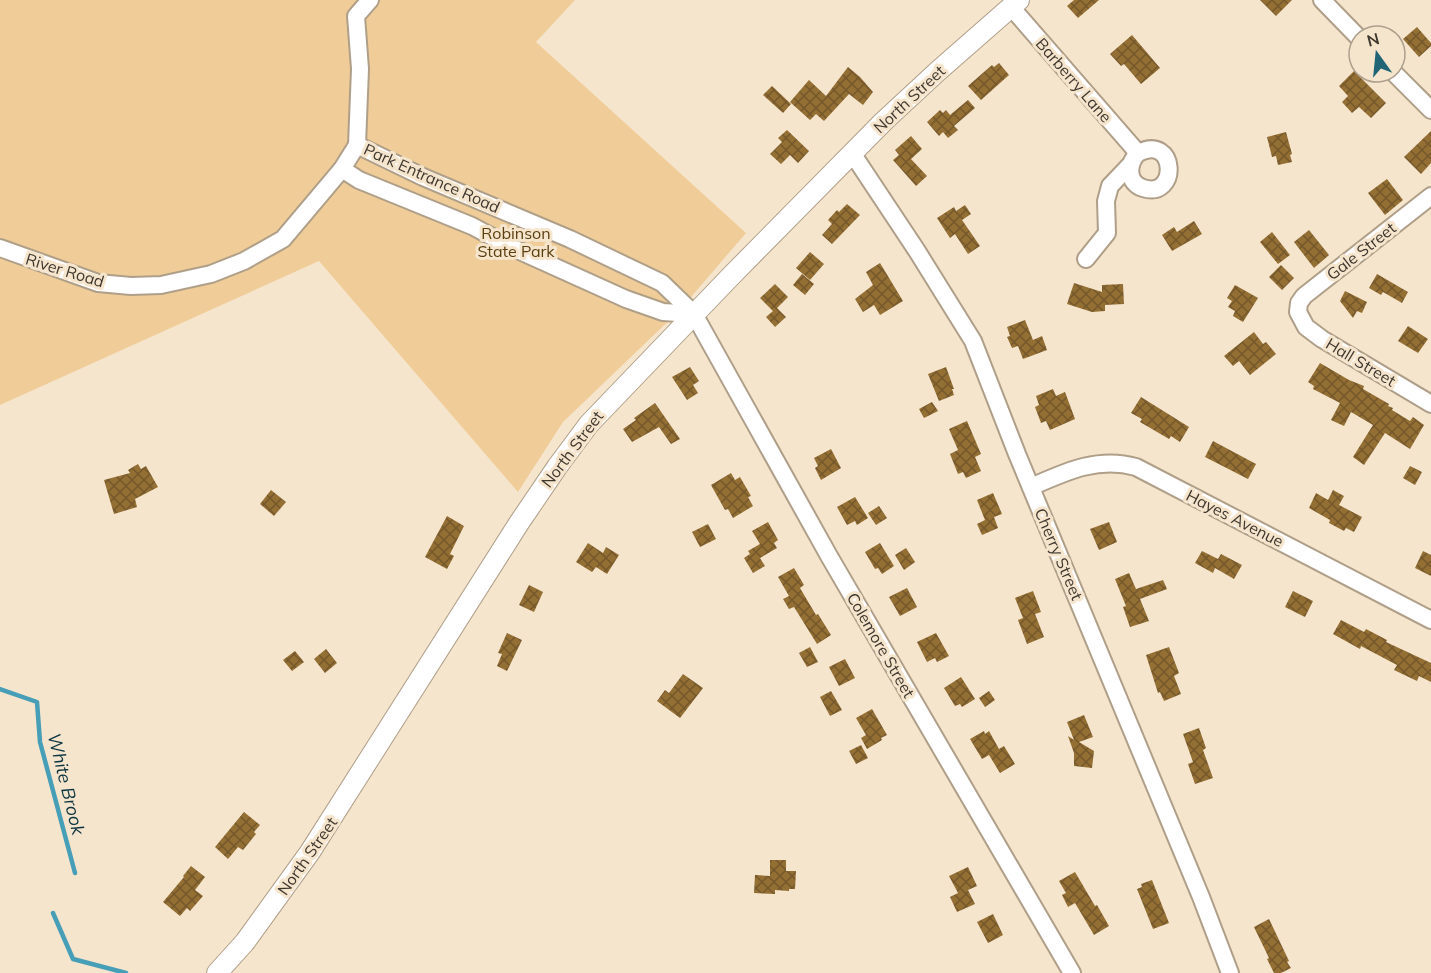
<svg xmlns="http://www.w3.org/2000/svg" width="1431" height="973" font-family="Mulish,sans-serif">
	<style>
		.park { fill: #f0cd98 }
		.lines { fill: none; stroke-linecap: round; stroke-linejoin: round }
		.stream { stroke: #479eb7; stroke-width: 4.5 }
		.building { fill: url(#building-cross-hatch) }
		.minor-casing { stroke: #af9f88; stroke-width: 20 }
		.major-casing { stroke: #af9f88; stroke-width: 22 }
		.minor { stroke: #fff; stroke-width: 16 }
		.major { stroke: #fff; stroke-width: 20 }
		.labels { text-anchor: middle; stroke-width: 6; stroke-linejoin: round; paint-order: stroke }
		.street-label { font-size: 16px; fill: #3e372e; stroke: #f6e5cd }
		.park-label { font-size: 16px; fill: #5a3e0e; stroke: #f6e5cd }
		.water-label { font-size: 18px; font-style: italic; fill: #0a343f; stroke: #f6e5cd }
	</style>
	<defs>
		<pattern id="building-cross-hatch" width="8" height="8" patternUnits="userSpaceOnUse" patternTransform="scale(1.5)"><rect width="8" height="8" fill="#946f33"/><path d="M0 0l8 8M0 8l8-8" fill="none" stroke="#74572a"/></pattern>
	</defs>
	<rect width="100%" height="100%" fill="#f6e5cd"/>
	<path class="park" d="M0,0H575L536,42L746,233L679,311L563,422L518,492L319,261L0,405Z"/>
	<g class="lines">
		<g class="stream">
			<path d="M0,689L37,702L40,742L75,873"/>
			<path d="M53,913L73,959L126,973"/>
		</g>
	</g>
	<g class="building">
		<path d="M1074,0H1099L1078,18L1067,6Z"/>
		<path d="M1260,0H1292L1276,16Z"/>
		<path d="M1417,27L1431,43V46L1419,57L1403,39Z"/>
		<path d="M1132,35L1160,68L1141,84L1124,64L1121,66L1110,54Z"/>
		<path d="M999,63L1009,75L981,100L968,86L992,65L994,67Z"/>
		<path d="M848,67L860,77L873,92L863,105L849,94L824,121L816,114L810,120L790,102L809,80L826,96Z"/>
		<path d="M1354,71L1386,103L1371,118L1359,107L1352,113L1342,102L1348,96L1339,86Z"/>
		<path d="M772,86L791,104L783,113L763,95Z"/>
		<path d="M968,100L975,108L954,126L958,130L948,138L943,132L939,136L927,122L940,110L943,113L946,110L950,115Z"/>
		<path d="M787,130L809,151L798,163L790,155L781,164L770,154L782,142L778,138Z"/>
		<path d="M1431,131V163L1421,174L1404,157Z"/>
		<path d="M1286,132L1292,154L1290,155L1292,162L1278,165L1276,156L1272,157L1267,137Z"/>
		<path d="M911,136L922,149L911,159L927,176L916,186L893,160L899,155L895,150Z"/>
		<path d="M1387,179L1403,200L1385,215L1368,193Z"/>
		<path d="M847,204L860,215L832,244L822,235L832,224L828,220L837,210L839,212Z"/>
		<path d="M965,205L971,214L962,220L980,246L968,254L955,234L950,238L937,218L954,207L956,211Z"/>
		<path d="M1194,221L1202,234L1172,251L1162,235L1174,227L1177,232Z"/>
		<path d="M1309,230L1329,255L1314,268L1294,242Z"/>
		<path d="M1272,232L1290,255L1278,264L1260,242Z"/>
		<path d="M810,252L824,264L810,280L796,268Z"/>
		<path d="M880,263L903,301L880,315L874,305L863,312L855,299L873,285L866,272Z"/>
		<path d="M1281,265L1294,278L1282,290L1269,277Z"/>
		<path d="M802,274L814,284L805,295L793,285Z"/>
		<path d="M1377,274L1408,292L1402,303L1383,292L1381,295L1369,288Z"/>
		<path d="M1074,283L1102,292V285L1123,284L1124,304L1105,305V311L1092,312L1067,304Z"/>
		<path d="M775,284L788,297L777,308L786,317L775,327L766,317L773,311L760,298Z"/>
		<path d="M1235,285L1258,298L1243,322L1233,316L1235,311L1228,307L1232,301L1227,298Z"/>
		<path d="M1345,291L1367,302L1362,313L1357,311L1353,318L1340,301Z"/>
		<path d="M1025,320L1033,340L1042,336L1047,350L1023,359L1018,346L1012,348L1007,337L1010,336L1007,327Z"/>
		<path d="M1408,326L1428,339L1418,353L1398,341Z"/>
		<path d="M1254,332L1263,344L1266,342L1276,354L1250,375L1239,361L1233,366L1224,356Z"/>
		<path d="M1320,363L1349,380L1364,386L1363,389L1389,404L1388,406L1393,408L1392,410L1410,421L1413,417L1424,425L1410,449L1385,433L1364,465L1353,457L1373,425L1351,412L1344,426L1331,420L1340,403L1313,389L1314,386L1308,382Z"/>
		<path d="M690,367L699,381L693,385L698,393L687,400L672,377Z"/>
		<path d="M946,367L954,389H952L954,395L939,401L928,374Z"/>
		<path d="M1053,389L1056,396L1065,392L1075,419L1050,430L1046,421L1041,423L1035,407L1039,405L1036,396Z"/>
		<path d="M1141,397L1189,427L1180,442L1171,436L1169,439L1140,422L1142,419L1131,413Z"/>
		<path d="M932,402L938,411L924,418L919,409Z"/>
		<path d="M655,403L680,439L671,444L659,427L632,442L623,429L636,420L634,418Z"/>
		<path d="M967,421L981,454L975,457L981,471L966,478L963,472L958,474L950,454L958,450L949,429Z"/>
		<path d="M1213,441L1256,464L1248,479L1205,457Z"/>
		<path d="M831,449L841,468L821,480L815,468L818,466L814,458Z"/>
		<path d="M138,464L141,469L146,466L158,487L135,499L137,507L114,514L104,480L130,473L128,470Z"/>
		<path d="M1410,466L1422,472L1415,485L1403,478Z"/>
		<path d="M731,473L735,480L740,477L751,496L748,497L753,506L733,518L728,509L725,510L711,485Z"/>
		<path d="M271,490L286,502L274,516L260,504Z"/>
		<path d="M1333,490L1344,496L1339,505L1362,517L1354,532L1346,528L1344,531L1329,523L1330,520L1309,508L1316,493L1328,500Z"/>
		<path d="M993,493L1002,514L994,517L998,528L982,535L977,524L985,520L977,500Z"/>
		<path d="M855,497L868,518L857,525L855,521L847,525L837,507Z"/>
		<path d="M879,506L887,518L876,525L868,513Z"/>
		<path d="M447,516L464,526L450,554L454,556L447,569L425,557Z"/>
		<path d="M768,522L778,540L774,543L777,548L760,558L765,566L753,573L744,558L750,554L748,551L760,544L752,531Z"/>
		<path d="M1109,522L1117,542L1099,550L1090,529Z"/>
		<path d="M708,524L716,539L700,547L692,532Z"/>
		<path d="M588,543L603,553L606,547L619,555L607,574L596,567L592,572L576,562Z"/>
		<path d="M880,543L894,566L882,574L878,568L875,569L865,552Z"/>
		<path d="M906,548L915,562L904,570L895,555Z"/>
		<path d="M1202,551L1218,559L1221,554L1242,565L1234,579L1215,568L1213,573L1195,563Z"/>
		<path d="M1423,551L1431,555V576L1415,568Z"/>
		<path d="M794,568L804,585L800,588L816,615L818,614L831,635L817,644L794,607L789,609L783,599L789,596L778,577Z"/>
		<path d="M1129,573L1136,589L1163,580L1167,589L1140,599L1149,621L1130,627L1123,607L1126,606L1115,579Z"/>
		<path d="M529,585L543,592L534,612L519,605Z"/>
		<path d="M907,588L917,607L900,616L889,597Z"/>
		<path d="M1033,591L1041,612L1035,614L1044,637L1027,644L1018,620L1023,618L1015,598Z"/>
		<path d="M1293,591L1313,601L1305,617L1285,607Z"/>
		<path d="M1341,620L1364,632L1366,629L1387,640L1386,642L1431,663V682L1419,676L1417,681L1394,670L1397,665L1361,646L1360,649L1333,634Z"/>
		<path d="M507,633L522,640L507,671L497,666L502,654L498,653Z"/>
		<path d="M936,633L949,656L937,662L935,658L927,662L917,642Z"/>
		<path d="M810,647L818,662L807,667L799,653Z"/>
		<path d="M1169,647L1179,673L1174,676L1181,694L1164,701L1160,692L1158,693L1146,655Z"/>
		<path d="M326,649L337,663L325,673L314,659Z"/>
		<path d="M295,651L304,662L292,671L283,660Z"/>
		<path d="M845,659L855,678L839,686L829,667Z"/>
		<path d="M683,674L703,688L680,718L657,701L665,690L669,693Z"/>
		<path d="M961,677L975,699L962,707L960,704L955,706L944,688Z"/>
		<path d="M831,691L842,710L830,716L820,697Z"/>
		<path d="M989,691L995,700L985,707L979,698Z"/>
		<path d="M872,709L887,735L881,738L882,740L867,749L861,738L866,735L856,718Z"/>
		<path d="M1084,715L1093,737L1079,742L1094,751L1092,768L1074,766V753L1068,736L1074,740L1067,722Z"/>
		<path d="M1199,728L1206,748L1203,750L1213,778L1195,784L1188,764L1193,762L1183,734Z"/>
		<path d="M984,731L985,734L989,731L999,749L1004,746L1015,764L1000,773L989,755L982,759L970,739Z"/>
		<path d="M861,745L868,758L856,764L849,751Z"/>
		<path d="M244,812L260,825L254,832L256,834L243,850L238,847L228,859L215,847Z"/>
		<path d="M770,860H786V871H796L795,889H789V891L775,890V894L754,893L755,875L770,876Z"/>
		<path d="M191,866L205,877L195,890L203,896L190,911L187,908L180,916L163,902L184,877L183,876Z"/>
		<path d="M968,867L977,886L968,890L975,904L957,912L950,897L958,893L949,876Z"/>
		<path d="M1075,872L1095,906L1097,905L1109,926L1094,935L1075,903L1068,907L1062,895L1066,893L1059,881Z"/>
		<path d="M1152,880L1169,923L1153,929L1137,889L1142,887L1141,884Z"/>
		<path d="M993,914L1003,935L988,943L977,922Z"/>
		<path d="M1269,919L1289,961L1287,962L1291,968L1281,973H1274L1267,959L1269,958L1254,927Z"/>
	</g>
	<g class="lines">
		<defs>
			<g id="minor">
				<path d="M1322,0L1359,38"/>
				<path d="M1011,7L1138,153C1127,164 1127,183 1143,188C1179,200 1177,133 1138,153"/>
				<path d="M1393,72L1431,110"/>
				<path d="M357,145L423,177L570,239L662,283L694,314L829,556L1072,973"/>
				<path d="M852,153L917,251L973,341L1017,454L1201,897L1230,973"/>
				<path d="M342,169L359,180L472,226L513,248L626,299L663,312L694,314"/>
				<path d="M1431,196L1304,296L1299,303L1298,312L1306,327L1322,339L1431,404"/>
				<path d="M0,248L98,283L131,286L161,285L211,274L244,261L283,239L342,169L357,145L360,69L356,16L370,0"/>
				<path d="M1086,259L1107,233L1106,201L1110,186L1131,164"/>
				<path d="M1031,487C1065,472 1098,456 1136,467L1431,620"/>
			</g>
			<path id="major" d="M217,973L245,942L310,852L519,523L557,467L589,424L732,275L884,121L938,71L1019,0"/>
		</defs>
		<use href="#minor" class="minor-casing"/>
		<use href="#major" class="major-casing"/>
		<use href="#minor" class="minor"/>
		<use href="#major" class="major"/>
	</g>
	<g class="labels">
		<g class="street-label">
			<text transform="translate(1074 80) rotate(49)" y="6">Barberry Lane</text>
			<text transform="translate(909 99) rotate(-43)" y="6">North Street</text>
			<text transform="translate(432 178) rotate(24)" y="6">Park Entrance Road</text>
			<text transform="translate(1361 251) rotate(-38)" y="6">Gale Street</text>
			<text transform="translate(65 270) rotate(17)" y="6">River Road</text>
			<text transform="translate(1361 362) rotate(31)" y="6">Hall Street</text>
			<text transform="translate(572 449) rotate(-53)" y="6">North Street</text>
			<text transform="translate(1235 518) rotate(27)" y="6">Hayes Avenue</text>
			<text transform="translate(1059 554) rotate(67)" y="6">Cherry Street</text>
			<text transform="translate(881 645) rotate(60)" y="6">Colemore Street</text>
			<text transform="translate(307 856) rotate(-55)" y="6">North Street</text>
		</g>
		<g class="park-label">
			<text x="516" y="239">Robinson<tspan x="516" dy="18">State Park</tspan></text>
		</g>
		<g class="water-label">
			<text transform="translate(66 784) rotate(76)" y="6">White Brook</text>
		</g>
	</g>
	<g transform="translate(1377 54) rotate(345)"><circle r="28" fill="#f6e5cd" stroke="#ac9f8d" stroke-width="1.5"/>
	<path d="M0-4.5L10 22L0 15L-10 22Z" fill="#216476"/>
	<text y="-9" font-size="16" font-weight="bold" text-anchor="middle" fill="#3e372e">N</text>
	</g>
</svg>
